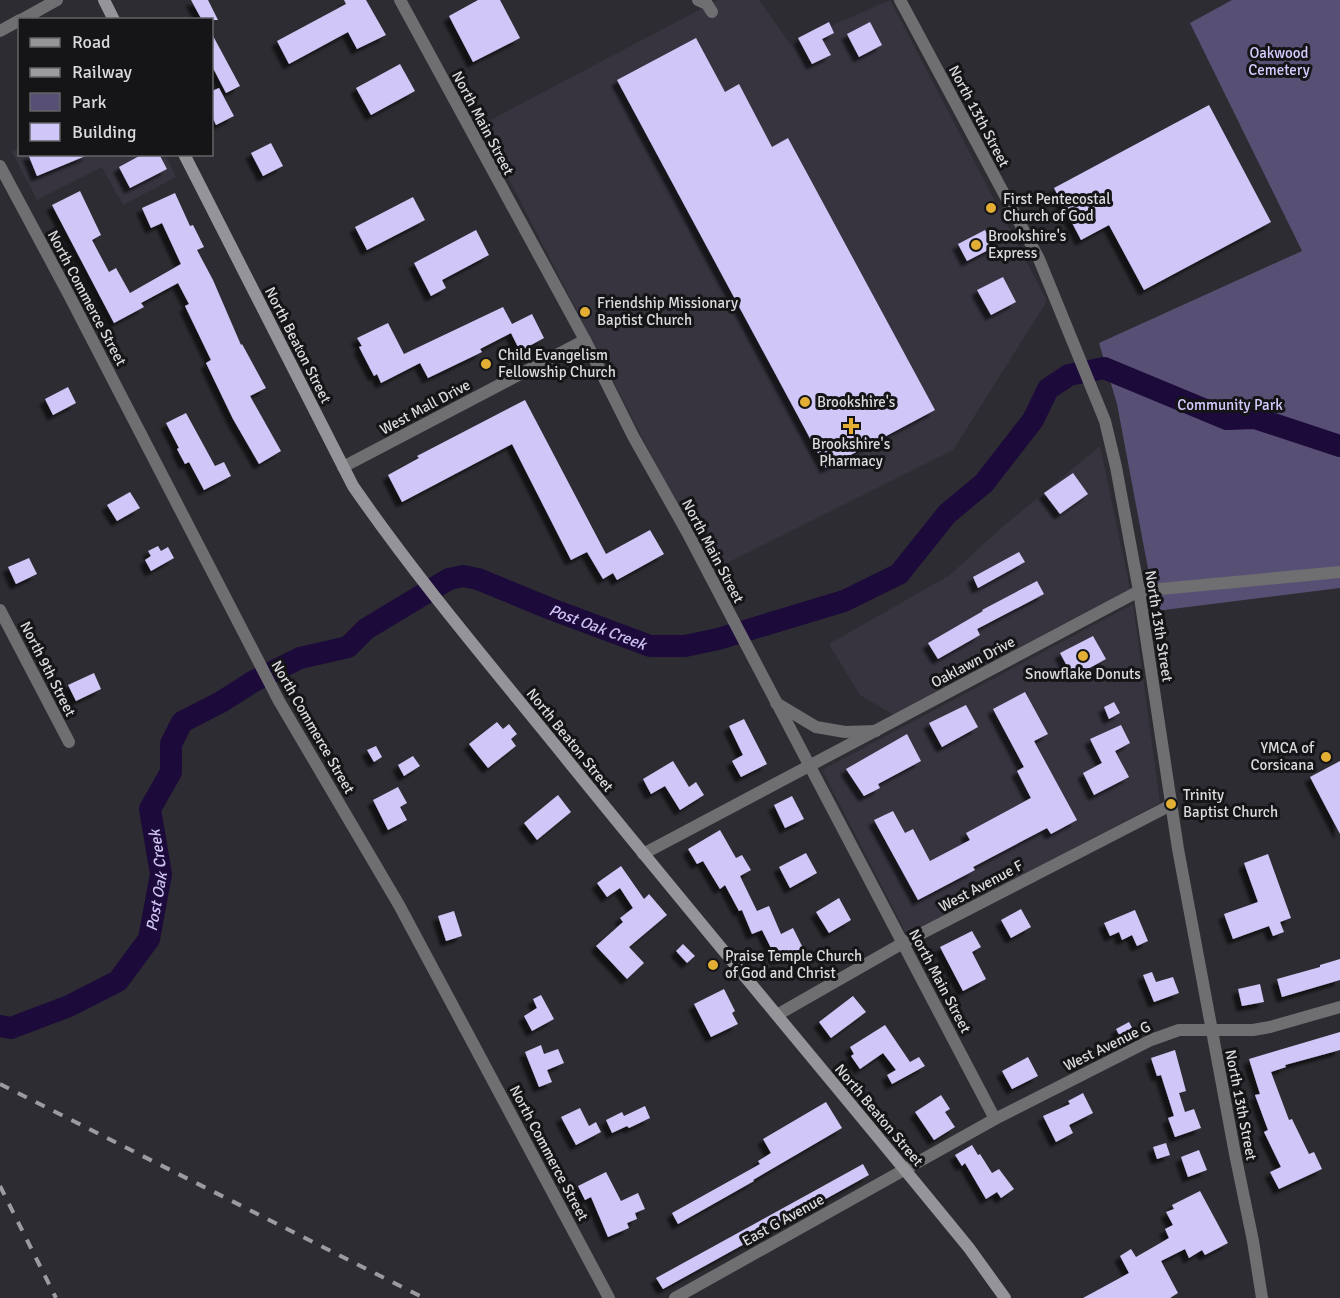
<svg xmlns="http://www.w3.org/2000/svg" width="1340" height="1298" font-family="Signika,sans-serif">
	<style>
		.built { fill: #373440 }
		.green { fill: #584f74 }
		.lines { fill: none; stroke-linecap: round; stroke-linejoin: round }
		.river { stroke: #1c0a3a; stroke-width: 22 }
		.building { fill: #d1c6f8; filter: url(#shadow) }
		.minor { stroke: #6f6f72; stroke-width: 12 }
		.tertiary { stroke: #6f6f72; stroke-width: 12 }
		.secondary { stroke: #959499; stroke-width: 12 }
		.rail { stroke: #9c9ba0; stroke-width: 4; stroke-dasharray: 10 10; stroke-linecap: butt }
		.poi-dot { fill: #e2af34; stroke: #151517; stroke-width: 2 }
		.labels { text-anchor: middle; stroke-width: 6; stroke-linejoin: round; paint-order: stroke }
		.park-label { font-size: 15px; fill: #d7ccff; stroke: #151517 }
		.street-label { font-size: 15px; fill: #dbdade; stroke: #151517 }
		.poi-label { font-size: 15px; fill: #dbdade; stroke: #151517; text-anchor: start }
		.water-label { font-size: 16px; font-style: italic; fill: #cdc2f4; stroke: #151517 }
	</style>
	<defs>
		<filter id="shadow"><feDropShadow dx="-5.5" dy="5.5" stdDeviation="1.5" flood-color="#0009"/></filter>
	</defs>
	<rect width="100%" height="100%" fill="#2d2c32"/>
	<g class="built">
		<path d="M718,0H759L790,44L890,0L1047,301L953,450L711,571L481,125Z"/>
		<path d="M19,148L20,154L165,155L176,177L123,205L102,167L37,200L12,152Z"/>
		<path d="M1100,446L1130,589L894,715L860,695L829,644L950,575L1000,529Z"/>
		<path d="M1133,604L1160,803L907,935L822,770Z"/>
	</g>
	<path class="green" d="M1232,0H1340V588L1156,611L1117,404L1099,343L1302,251L1190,23Z"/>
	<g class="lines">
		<path class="river" id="s1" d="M0,1026L11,1028L69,1006L118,981L149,939L161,874L150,809L171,772V744L182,722L221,702L254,681L300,658L348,647L366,629L449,579L463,576L478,579L551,609L650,646H685L718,639L844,601L899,574L947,514L984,483L1033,420L1048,389L1069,375L1104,368L1227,419L1255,418L1340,446"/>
	</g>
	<g class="building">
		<path d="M191,0H208L218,20H202Z"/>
		<path d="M344,0H366L386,35L357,49L348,32L289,64L277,41L346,4Z"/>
		<path d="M478,0H500L520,38L473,62L449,16Z"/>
		<path d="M829,22L834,33L822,39L831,55L812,64L798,38Z"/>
		<path d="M870,22L882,45L859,57L847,34Z"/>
		<path d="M212,34L240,86L226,93L212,66Z"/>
		<path d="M696,38L725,92L739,84L772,147L788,138L935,410L826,468L617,80Z"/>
		<path d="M400,64L415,91L371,115L356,88Z"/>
		<path d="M219,88L234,116L216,125L212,116V91Z"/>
		<path d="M1209,105L1271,222L1144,290L1109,225L1081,240L1054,188Z"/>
		<path d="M271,143L283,166L263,176L251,153Z"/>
		<path d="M28,154H88V155L37,176Z"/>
		<path d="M143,154H159L167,169L130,188L119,167Z"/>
		<path d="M80,191L101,235L92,240L109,272L116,268L130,293L181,264L162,223L151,228L142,208L175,193L190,226L193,225L204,247L197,250L213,280L241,345L242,344L266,388L250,396L281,451L259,464L233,419L206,363L211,360L185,306L189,304L178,283L141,303L144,307L114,323L52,205Z"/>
		<path d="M413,197L425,220L367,250L355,227Z"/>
		<path d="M476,230L489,255L442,280L446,288L431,296L414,263Z"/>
		<path d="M985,230L994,247L967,261L958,244Z"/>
		<path d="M1003,277L1016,302L991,315L977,290Z"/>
		<path d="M503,307L512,324L532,314L544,338L520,351L511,333L480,349L482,352L428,378L420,363L381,383L377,374L374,376L359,347L362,346L357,338L388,323L404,354Z"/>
		<path d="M68,387L76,403L53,415L45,399Z"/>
		<path d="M525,400L606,554L650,530L664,554L617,580L613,573L603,579L587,552L571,560L512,444L402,502L388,475L419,458L417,456Z"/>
		<path d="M186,413L215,466L224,462L231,476L204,490L189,462L185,464L177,449L179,448L166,423Z"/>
		<path d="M1073,473L1088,494L1060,514L1044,493Z"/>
		<path d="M130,492L140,508L117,521L107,505Z"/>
		<path d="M158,546L161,551L168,547L174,558L151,571L145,560L151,556L148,551Z"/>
		<path d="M1019,552L1025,562L978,588L973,577Z"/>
		<path d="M29,558L37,574L16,584L8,567Z"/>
		<path d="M1037,581L1044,594L977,629L980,635L938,659L928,643L983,611L982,610Z"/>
		<path d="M1093,636L1106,659L1073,677L1060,653Z"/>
		<path d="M94,673L101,689L76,701L68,685Z"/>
		<path d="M1025,692L1048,734L1034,741L1077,820L1051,834L1047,828L973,867L975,870L918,900L874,820L893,811L905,833L913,829L930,861L970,840L966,833L1031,798L1017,771L1024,767L993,709Z"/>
		<path d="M1114,702L1120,713L1109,719L1104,707Z"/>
		<path d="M966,705L978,727L942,747L929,723Z"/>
		<path d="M744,719L767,764L741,777L732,761L743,755L729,726Z"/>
		<path d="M497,722L503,729L509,724L517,734L511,739L516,746L488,768L469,744Z"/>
		<path d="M1121,725L1130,743L1115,751L1129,777L1094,795L1083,773L1102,763L1090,739Z"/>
		<path d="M907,734L921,761L878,784L880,788L864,796L846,769Z"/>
		<path d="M376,746L382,757L374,762L367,750Z"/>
		<path d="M413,756L420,766L404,776L398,765Z"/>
		<path d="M673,761L689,787L696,782L704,795L680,810L665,786L651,794L643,779Z"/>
		<path d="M1340,761V834L1310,777Z"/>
		<path d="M398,787L407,803L400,807L407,820L388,830L373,800Z"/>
		<path d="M558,795L571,812L537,840L524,823Z"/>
		<path d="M792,796L804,819L785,828L774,805Z"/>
		<path d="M720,830L736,858L742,855L751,870L740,876L757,911L769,906L781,934L793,928L803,948L777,960L762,930L752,934L742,910L739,911L725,885L720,889L703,861L697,864L688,849Z"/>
		<path d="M806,853L817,873L790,888L779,867Z"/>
		<path d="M1268,854L1291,918L1280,922L1284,932L1273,936L1269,926L1233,939L1224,914L1258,902L1244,863Z"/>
		<path d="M621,866L644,899L649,894L667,915L629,947L644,963L627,979L596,946L623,922L620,918L633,908L620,888L607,897L597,883Z"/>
		<path d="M839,898L851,920L829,933L816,912Z"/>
		<path d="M1021,909L1031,927L1011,938L1001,920Z"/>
		<path d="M1135,910L1148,941L1137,946L1132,935L1122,940L1119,932L1110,936L1104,923Z"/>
		<path d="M454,911L462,936L446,941L438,916Z"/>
		<path d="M972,931L981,947L972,952L986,979L963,991L940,947Z"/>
		<path d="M683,944L695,956L687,963L676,951Z"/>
		<path d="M1340,959V980L1282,997L1277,979L1320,967V965Z"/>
		<path d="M1152,972L1156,982L1173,977L1179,993L1154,1002L1143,975Z"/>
		<path d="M1260,984L1264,1002L1242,1006L1238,989Z"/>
		<path d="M724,989L735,1011L732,1013L738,1024L711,1037L694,1004Z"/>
		<path d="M541,995L554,1019L532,1031L524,1016L537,1008L533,999Z"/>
		<path d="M853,996L866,1012L831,1038L819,1022Z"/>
		<path d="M1129,1022L1136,1035L1123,1042L1116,1029Z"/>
		<path d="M885,1025L910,1062L919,1057L925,1066L892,1084L887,1075L896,1070L883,1053L860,1069L851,1056L854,1054L850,1047Z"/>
		<path d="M1340,1032V1050L1285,1065L1286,1067L1271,1072L1289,1120L1292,1119L1309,1154L1314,1152L1322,1169L1279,1189L1270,1172L1281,1167L1264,1132L1268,1130L1255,1095L1260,1094L1249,1059Z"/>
		<path d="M541,1045L544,1054L558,1049L564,1063L547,1070L552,1082L539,1087L525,1052Z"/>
		<path d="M1175,1050L1186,1091L1179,1093L1185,1112L1194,1109L1201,1128L1175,1137L1168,1118L1174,1116L1161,1075L1157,1076L1151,1058Z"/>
		<path d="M1028,1057L1038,1076L1012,1089L1002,1071Z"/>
		<path d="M1083,1093L1093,1113L1069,1125L1073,1133L1056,1142L1043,1116L1070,1104L1068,1101Z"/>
		<path d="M941,1095L950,1109L945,1112L955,1127L934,1140L915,1112Z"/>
		<path d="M826,1102L842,1128L753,1180L754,1181L678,1224L672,1213L760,1164L758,1161L771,1153L763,1139Z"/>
		<path d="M645,1106L650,1118L629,1128L627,1126L612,1133L606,1120L622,1112L624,1116Z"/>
		<path d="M580,1108L589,1126L596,1122L601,1132L576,1145L561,1117Z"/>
		<path d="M1166,1143L1170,1155L1157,1159L1153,1147Z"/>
		<path d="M972,1145L978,1155L980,1154L992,1173L999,1169L1014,1189L1001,1198L997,1192L986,1199L965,1163L962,1166L955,1155Z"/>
		<path d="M1199,1150L1207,1170L1188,1177L1181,1157Z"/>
		<path d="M863,1164L869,1175L663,1289L656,1278Z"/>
		<path d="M606,1172L621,1201L638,1193L645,1209L635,1213L637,1219L627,1223L629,1228L608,1237L591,1197L585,1200L578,1186Z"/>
		<path d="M1200,1191L1228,1243L1205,1255L1202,1250L1189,1258L1185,1249L1161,1261L1178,1293L1170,1298H1083L1129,1273L1120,1256L1131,1249L1136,1257L1169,1238L1165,1229L1173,1225L1166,1212L1174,1209L1172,1205Z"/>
	</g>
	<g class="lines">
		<g class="minor">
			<path d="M400,0L585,340L633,436L687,532L995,1119"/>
			<path d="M698,0L707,4L712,12"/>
			<path d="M0,166L69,295L279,701L399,905L609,1298"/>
			<path d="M343,467L585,340"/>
			<path d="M0,610L69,742"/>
			<path d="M776,703L816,727L845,732L876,731"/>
			<path d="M777,1015L903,943L1171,805"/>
			<path d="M675,1298L995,1119L1151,1040L1179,1030H1253L1270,1027L1340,1007"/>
		</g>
		<g class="tertiary">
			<path d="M900,0L1039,259L1105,421L1116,467L1139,591L1178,849L1235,1154L1253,1241L1262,1298"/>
			<path d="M21,20L57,0"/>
			<path d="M0,31L20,20"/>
			<path d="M643,854L1139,591L1340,572"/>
		</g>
		<g class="secondary">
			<path d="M104,0L114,20"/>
			<path d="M184,154L353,486C415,576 487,661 556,746C692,915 832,1080 969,1248L1005,1298"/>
		</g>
		<g class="rail">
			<path d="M0,1084L424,1298"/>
			<path d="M0,1186L56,1298"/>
		</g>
	</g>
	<g class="poi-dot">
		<circle cx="991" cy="208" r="6"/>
		<circle cx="976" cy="245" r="6"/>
		<circle cx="585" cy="312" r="6"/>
		<circle cx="486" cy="364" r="6"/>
		<circle cx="805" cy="402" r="6"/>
		<path d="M848 417h6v6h6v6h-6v6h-6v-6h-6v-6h6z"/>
		<circle cx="1083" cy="656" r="6"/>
		<circle cx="1326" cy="757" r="6"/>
		<circle cx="1171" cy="804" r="6"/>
		<circle cx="713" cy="965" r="6"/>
	</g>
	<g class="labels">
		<g class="park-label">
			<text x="1279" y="58">Oakwood<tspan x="1279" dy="17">Cemetery</tspan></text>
			<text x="1230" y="410">Community Park</text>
		</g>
		<g class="street-label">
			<text transform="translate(979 116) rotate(62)" y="5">North 13th Street</text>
			<text transform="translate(483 123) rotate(62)" y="5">North Main Street</text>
			<text transform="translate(87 298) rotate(62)" y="5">North Commerce Street</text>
			<text transform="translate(298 345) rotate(63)" y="5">North Beaton Street</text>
			<text transform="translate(425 407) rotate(-28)" y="5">West Mall Drive</text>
			<text transform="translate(713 551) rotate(62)" y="5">North Main Street</text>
			<text transform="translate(1159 626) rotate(81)" y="5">North 13th Street</text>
			<text transform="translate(973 662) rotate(-28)" y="5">Oaklawn Drive</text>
			<text transform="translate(48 669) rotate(63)" y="5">North 9th Street</text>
			<text transform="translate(313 727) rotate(60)" y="5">North Commerce Street</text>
			<text transform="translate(570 740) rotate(51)" y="5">North Beaton Street</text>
			<text transform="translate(981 886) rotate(-28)" y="5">West Avenue F</text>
			<text transform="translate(940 981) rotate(62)" y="5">North Main Street</text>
			<text transform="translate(1107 1046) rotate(-26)" y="5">West Avenue G</text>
			<text transform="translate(1241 1105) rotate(79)" y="5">North 13th Street</text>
			<text transform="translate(879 1115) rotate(50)" y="5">North Beaton Street</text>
			<text transform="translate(549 1153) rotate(62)" y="5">North Commerce Street</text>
			<text transform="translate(783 1220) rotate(-29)" y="5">East G Avenue</text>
		</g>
		<g class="poi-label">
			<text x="1003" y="204">First Pentecostal<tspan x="1003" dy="17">Church of God</tspan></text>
			<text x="988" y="241">Brookshire's<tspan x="988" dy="17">Express</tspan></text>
			<text x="597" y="308">Friendship Missionary<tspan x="597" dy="17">Baptist Church</tspan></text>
			<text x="498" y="360">Child Evangelism<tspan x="498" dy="17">Fellowship Church</tspan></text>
			<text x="817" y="407">Brookshire's</text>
			<text x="851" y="449" text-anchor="middle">Brookshire's<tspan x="851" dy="17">Pharmacy</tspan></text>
			<text x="1083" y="679" text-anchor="middle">Snowflake Donuts</text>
			<text x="1314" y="753" text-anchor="end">YMCA of<tspan x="1314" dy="17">Corsicana</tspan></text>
			<text x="1183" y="800">Trinity<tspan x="1183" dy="17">Baptist Church</tspan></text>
			<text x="725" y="961">Praise Temple Church<tspan x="725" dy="17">of God and Christ</tspan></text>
		</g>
		<g class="water-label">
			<text dy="6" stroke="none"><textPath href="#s1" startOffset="872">Post Oak Creek</textPath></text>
			<text dy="6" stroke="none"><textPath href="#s1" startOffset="240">Post Oak Creek</textPath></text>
		</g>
	</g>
	<rect x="18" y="18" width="195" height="138" fill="#151517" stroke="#646467" stroke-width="1.5"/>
	<rect x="30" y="38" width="30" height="9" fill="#959499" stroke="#646467" stroke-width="1.5"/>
	<text x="72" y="48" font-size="18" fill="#dbdade">Road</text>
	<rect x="30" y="68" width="30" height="9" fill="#9c9ba0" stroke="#646467" stroke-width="1.5"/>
	<text x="72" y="78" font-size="18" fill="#dbdade">Railway</text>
	<rect x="30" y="93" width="30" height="18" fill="#584f74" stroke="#646467" stroke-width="1.5"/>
	<text x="72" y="108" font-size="18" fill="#dbdade">Park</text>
	<rect x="30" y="123" width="30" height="18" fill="#d1c6f8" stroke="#646467" stroke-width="1.5"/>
	<text x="72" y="138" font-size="18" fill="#dbdade">Building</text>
</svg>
